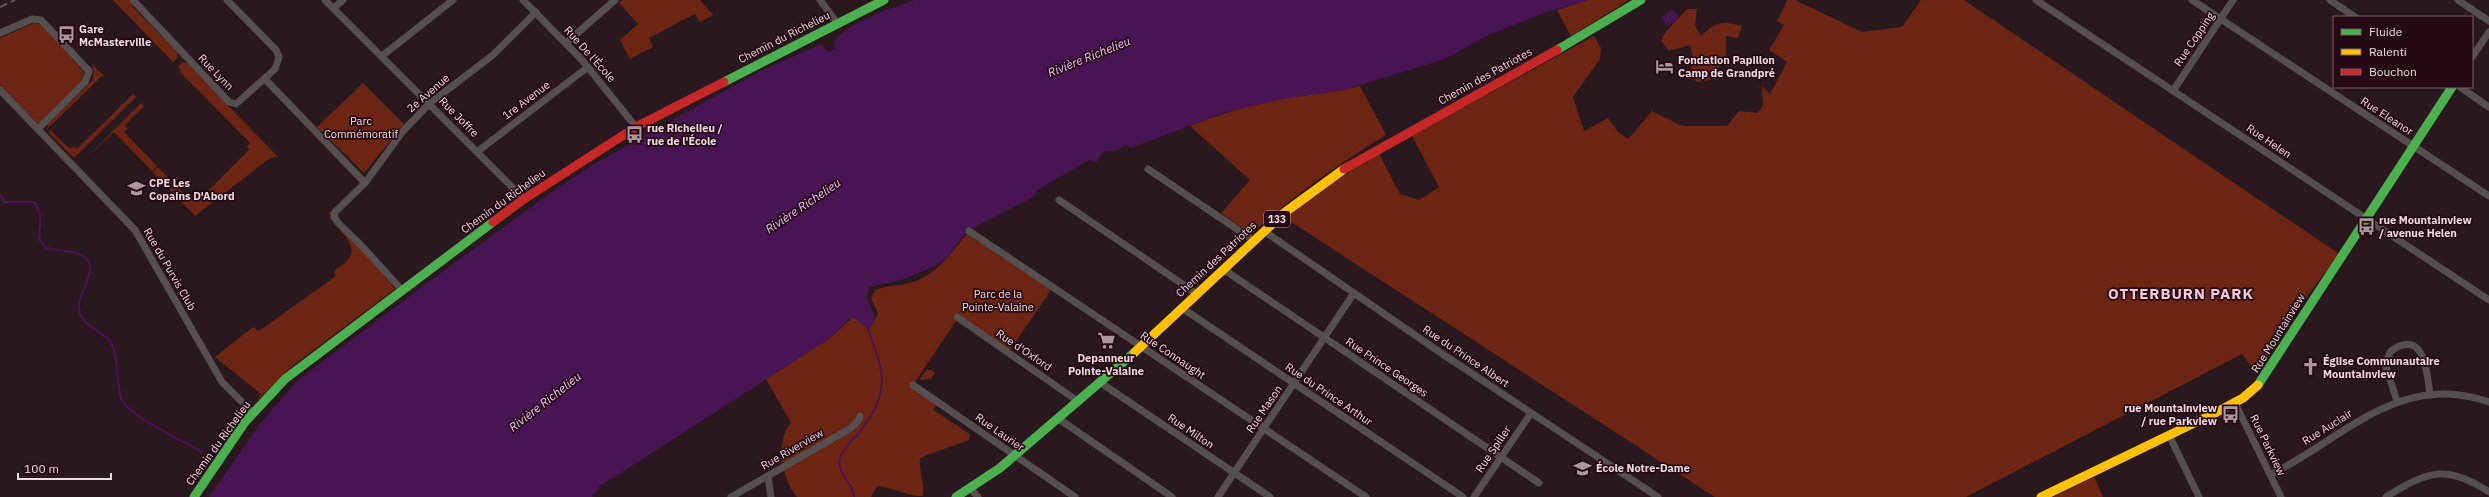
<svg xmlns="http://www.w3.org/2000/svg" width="2489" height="497" font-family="'IBM Plex Sans',sans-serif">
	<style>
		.green { fill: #6c2413 }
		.water { fill: #491454 }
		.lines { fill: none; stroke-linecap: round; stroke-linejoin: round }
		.stream { stroke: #491454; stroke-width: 2 }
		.street { stroke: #564f4f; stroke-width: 7 }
		.fast { stroke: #4caf50; stroke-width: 9 }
		.slow { stroke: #ffc107; stroke-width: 9 }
		.jam { stroke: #c62828; stroke-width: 9 }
		.rail { stroke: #61575a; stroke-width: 2; stroke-dasharray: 8 4; stroke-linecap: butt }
		.labels { text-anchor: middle; stroke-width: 3.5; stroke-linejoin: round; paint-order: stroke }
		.shield { fill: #250a15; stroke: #b39ca4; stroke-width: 1 }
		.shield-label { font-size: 10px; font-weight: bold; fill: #f0dbe2 }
		.poi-label { font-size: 11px; font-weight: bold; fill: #f0dbe2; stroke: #250a15; text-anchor: start }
		.street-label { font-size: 11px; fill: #f0dbe2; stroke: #250a15 }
		.park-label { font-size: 11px; fill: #f8ddd6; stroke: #250a15 }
		.water-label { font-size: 12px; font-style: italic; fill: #efc0fb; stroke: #250a15 }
		.district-label { font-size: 15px; font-weight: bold; letter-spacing: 1px; fill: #f3cbd8; stroke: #250a15 }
	</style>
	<rect width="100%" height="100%" fill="#29191f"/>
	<g class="green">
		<path d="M113,0H130L133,7L177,52L178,57L173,62Z"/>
		<path d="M623,0H700L713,15L700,22L695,14L649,38L653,47L630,59L620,40L638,24L619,3Z"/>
		<path d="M1588,0H1629L1571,36L1557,10Z"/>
		<path d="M1787,0H1795L1862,32L1902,27L1921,0H1964L2339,254L2293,315L2256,373L2242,354L1966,497H1715L1285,218L1334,181L1379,154L1400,194L1419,200L1439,187L1412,136L1594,36L1601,48L1600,59L1573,97L1584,131L1608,118L1618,132L1628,139L1652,111L1682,126H1727L1739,111L1758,113L1763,105L1762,86L1770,94L1787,62L1769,50L1784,25L1777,21Z"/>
		<path d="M1687,9H1697L1695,25L1701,36C1717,21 1722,21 1742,26L1738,38L1726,36V56L1710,80L1698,82L1690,78L1693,57L1690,45L1669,51L1661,41C1666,28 1678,20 1687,9Z"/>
		<path d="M34,23L42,25L84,72L81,81L38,124L0,85V38Z"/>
		<path d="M183,62L187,63L278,157L270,158L195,216L153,172L158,167L191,201L194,198L198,201L249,150L247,147L250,143L180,72L181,70L178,67Z"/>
		<path d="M92,64L103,75L46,130L49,123L92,81L94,74Z"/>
		<path d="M363,83L404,124L364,173L317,127Z"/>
		<path d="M1360,86L1386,135C1337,165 1293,196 1251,234L1221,213L1250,180L1190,126C1221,114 1252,104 1285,98C1310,94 1336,93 1360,86Z"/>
		<path d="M133,94L136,97L74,158L49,133L50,130L70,149L73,147L77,149Z"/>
		<path d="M141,103L144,106L125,125L127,129L124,132L157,166L152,171L114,132L86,158Z"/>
		<path d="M329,211L332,212L395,289L291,367L256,402L261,394L215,357L253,327L259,331L336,276L334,272C337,268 342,266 346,262C364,244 332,229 329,211Z"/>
		<path d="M967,234L1051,290L1008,353L958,318L913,385L938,402L933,410L970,434L969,440L927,455L920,459C919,473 925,482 923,496C910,497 892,487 877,486L871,497H797C782,481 775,440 791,423L766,379L829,339L853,317L869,330L878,314L871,298L875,290C886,286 895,286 906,284C934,278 950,255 967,234Z"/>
		<path d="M927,369L935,372L931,379L922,380L920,379Z"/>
		<path d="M2094,477L2103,497H2053Z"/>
	</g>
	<g class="water">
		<path d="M914,0H1588L1546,12L1486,36L1445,59L1344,90L1283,99L1226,112L1131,148L1125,145L1118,150L1103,152L1096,162L1089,160L1037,190L1035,196L967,231L947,258L936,266L901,280L869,287L867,298L875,317L869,330L853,317L849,319L829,339L599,487L592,497H209L259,425L297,381L435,277L555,190L594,164L762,70L821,44L828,52L836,49L834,43C841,24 895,7 914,0Z"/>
		<path d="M1673,9L1679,17L1668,26L1661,18Z"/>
	</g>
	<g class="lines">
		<g class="stream">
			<path d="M0,195L5,202H34C43,213 40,225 39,239L46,248C57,251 78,250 86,258C98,270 80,290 79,304C77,323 97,329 108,339C119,350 116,383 121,398C127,415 184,442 201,451"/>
			<path d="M854,497C854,483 836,474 840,458C842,450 852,440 858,434C890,393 886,376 868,330"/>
		</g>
		<g class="street">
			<path d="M133,0L229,102L236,104L275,69L279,57L276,50L227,0"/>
			<path d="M325,0L524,199"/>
			<path d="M523,0L582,60L636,127"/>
			<path d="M820,0L837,23"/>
			<path d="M2036,0L2489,300"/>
			<path d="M2192,0L2489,196"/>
			<path d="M2330,0L2355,17"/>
			<path d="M2458,0L2489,21"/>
			<path d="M334,8L343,0"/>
			<path d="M0,33L32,19L41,20L89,71L85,82L38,129"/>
			<path d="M566,43L615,0"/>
			<path d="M382,56L453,0"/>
			<path d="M2472,57L2489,32"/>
			<path d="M265,79L365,183"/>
			<path d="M2460,87L2489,107"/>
			<path d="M0,90L135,230L222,382L253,413"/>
			<path d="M2173,91L2233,0"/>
			<path d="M478,151L588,67"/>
			<path d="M1148,169L1253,240"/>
			<path d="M1059,200L1197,294"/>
			<path d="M969,231L1366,497"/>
			<path d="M1264,231L1441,353L1658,497"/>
			<path d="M1223,269L1539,483"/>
			<path d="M402,290L359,243L339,224L334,217L335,212L365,183L403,131L430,103L493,55L536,12"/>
			<path d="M1182,308L1463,497"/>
			<path d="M957,317L1079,402"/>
			<path d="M1101,383L1270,497"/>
			<path d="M913,385L1075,497"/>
			<path d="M2397,401L2385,364L2391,351C2425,327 2427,374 2430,395"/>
			<path d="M2235,403L2281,497"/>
			<path d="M1059,419L1172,497"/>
			<path d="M2169,435L2199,497"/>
			<path d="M2270,475C2343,439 2400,370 2489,402"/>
			<path d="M768,476L771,497"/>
			<path d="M971,489L978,497"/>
			<path d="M731,497L851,428L859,420L860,416"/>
			<path d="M1218,497L1354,293"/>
			<path d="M1474,497L1531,413"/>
			<path d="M2386,497C2427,471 2447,464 2489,492"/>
		</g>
		<g class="fast">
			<path d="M1557,50L1641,0"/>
			<path d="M724,82L884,0"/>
			<path d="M2258,385L2452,87"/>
			<path d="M194,497L245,422L285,379L493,222"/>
			<path d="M956,497L1000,468L1135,352"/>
		</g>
		<g class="slow">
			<path d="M1135,352L1284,213L1344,169"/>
			<path d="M2041,497L2215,413L2243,398L2258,385"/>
		</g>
		<g class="jam">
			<path d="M1344,169L1557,50"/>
			<path d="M493,222L524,199L636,127L724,82"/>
		</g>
		<path class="rail" d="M0,7L15,0"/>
	</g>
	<defs>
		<symbol id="bus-bare" viewBox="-9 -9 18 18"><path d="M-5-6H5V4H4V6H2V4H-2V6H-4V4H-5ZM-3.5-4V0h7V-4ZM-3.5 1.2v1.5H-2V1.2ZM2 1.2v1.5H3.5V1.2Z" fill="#aa979e" stroke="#250a15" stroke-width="2.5" paint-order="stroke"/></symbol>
		<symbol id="hotel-bare" viewBox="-9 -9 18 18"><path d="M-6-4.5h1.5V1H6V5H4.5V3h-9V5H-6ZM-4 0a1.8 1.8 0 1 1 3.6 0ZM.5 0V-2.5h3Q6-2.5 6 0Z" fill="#aa979e" stroke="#250a15" stroke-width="2.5" paint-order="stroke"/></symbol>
		<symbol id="school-bare" viewBox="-9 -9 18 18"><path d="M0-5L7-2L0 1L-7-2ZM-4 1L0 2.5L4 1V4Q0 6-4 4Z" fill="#aa979e" stroke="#250a15" stroke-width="2.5" paint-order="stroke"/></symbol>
		<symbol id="supermarket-bare" viewBox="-9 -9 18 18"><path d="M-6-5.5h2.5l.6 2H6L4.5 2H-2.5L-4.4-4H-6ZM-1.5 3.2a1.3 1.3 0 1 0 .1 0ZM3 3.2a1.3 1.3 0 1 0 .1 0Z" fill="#aa979e" stroke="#250a15" stroke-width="2.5" paint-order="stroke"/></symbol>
		<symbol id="church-bare" viewBox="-9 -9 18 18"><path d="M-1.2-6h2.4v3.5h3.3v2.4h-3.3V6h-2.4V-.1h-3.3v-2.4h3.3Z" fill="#aa979e" stroke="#250a15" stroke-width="2.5" paint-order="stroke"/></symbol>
	</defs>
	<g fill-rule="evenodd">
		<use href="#bus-bare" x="54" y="22" width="25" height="25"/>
		<use href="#hotel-bare" x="1652" y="54" width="25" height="25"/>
		<use href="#bus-bare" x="622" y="122" width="25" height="25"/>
		<use href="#school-bare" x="124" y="176" width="25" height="25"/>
		<use href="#bus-bare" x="2354" y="214" width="25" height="25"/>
		<use href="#supermarket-bare" x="1094" y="328" width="25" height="25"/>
		<use href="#church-bare" x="2298" y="354" width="25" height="25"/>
		<use href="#bus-bare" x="2218" y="402" width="25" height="25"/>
		<use href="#school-bare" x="1570" y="456" width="25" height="25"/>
	</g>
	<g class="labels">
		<rect class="shield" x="1264" y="211" width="26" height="16" rx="3"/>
		<g class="shield-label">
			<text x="1277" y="223">133</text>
		</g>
		<g class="poi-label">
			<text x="79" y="33">Gare<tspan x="79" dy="13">McMasterville</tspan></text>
			<text x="1678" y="64">Fondation Papillon<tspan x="1678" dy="13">Camp de Grandpré</tspan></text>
			<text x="647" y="132">rue Richelieu /<tspan x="647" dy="13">rue de l'École</tspan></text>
			<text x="149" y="187">CPE Les<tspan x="149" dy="13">Copains D'Abord</tspan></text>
			<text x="2379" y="224">rue Mountainview<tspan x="2379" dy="13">/ avenue Helen</tspan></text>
			<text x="1106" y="362" text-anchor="middle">Depanneur<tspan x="1106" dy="13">Pointe-Valaine</tspan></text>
			<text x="2323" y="365">Église Communautaire<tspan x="2323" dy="13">Mountainview</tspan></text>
			<text x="2217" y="412" text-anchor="end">rue Mountainview<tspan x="2217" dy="13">/ rue Parkview</tspan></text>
			<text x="1596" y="472">École Notre-Dame</text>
		</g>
		<g class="street-label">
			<text transform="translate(784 37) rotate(-27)" y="4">Chemin du Richelieu</text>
			<text transform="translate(2194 39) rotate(-56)" y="4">Rue Copping</text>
			<text transform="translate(590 54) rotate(48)" y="4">Rue De l'École</text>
			<text transform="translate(216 72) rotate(46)" y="4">Rue Lynn</text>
			<text transform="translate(1485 76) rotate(-29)" y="4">Chemin des Patriotes</text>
			<text transform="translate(428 93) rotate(-41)" y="4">2e Avenue</text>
			<text transform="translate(526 100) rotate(-37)" y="4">1re Avenue</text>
			<text transform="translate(2387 116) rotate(33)" y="4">Rue Eleanor</text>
			<text transform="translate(459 117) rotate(45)" y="4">Rue Joffre</text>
			<text transform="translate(2269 141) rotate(34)" y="4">Rue Helen</text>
			<text transform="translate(503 201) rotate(-36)" y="4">Chemin du Richelieu</text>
			<text transform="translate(1216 259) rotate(-43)" y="4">Chemin des Patriotes</text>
			<text transform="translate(170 269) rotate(60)" y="4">Rue du Purvis Club</text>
			<text transform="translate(2278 333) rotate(-58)" y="4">Rue Mountainview</text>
			<text transform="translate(1024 350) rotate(34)" y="4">Rue d'Oxford</text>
			<text transform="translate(1173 355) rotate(34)" y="4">Rue Connaught</text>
			<text transform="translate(1466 356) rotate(34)" y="4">Rue du Prince Albert</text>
			<text transform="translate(1387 367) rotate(34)" y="4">Rue Prince Georges</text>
			<text transform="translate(1329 394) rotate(34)" y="4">Rue du Prince Arthur</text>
			<text transform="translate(1264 409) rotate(-56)" y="4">Rue Mason</text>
			<text transform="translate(2327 427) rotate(-32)" y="4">Rue Auclair</text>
			<text transform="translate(1191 431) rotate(34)" y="4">Rue Milton</text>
			<text transform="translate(1000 432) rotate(35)" y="4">Rue Laurier</text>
			<text transform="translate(218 443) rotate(-54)" y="4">Chemin du Richelieu</text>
			<text transform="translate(2268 445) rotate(64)" y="4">Rue Parkview</text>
			<text transform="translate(792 449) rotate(-30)" y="4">Rue Riverview</text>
			<text transform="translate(1493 449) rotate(-56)" y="4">Rue Spiller</text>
		</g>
		<g class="park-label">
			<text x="361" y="125">Parc<tspan x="361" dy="13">Commémoratif</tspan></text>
			<text x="998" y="298">Parc de la<tspan x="998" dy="13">Pointe-Valaine</tspan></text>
		</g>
		<g class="water-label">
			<text transform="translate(1089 57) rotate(-22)" y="4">Rivière Richelieu</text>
			<text transform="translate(803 206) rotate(-34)" y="4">Rivière Richelieu</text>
			<text transform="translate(545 402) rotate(-38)" y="4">Rivière Richelieu</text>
		</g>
		<g class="district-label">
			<text x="2181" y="299">OTTERBURN PARK</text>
		</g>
	</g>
	<rect x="2333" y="16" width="140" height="72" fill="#250a15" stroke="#765e67"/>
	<rect x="2341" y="29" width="20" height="6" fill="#4caf50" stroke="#765e67"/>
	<text x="2369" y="36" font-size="12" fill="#f0dbe2">Fluide</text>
	<rect x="2341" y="49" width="20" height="6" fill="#ffc107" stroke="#765e67"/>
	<text x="2369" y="56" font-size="12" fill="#f0dbe2">Ralenti</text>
	<rect x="2341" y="69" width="20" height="6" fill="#c62828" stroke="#765e67"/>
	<text x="2369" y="76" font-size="12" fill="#f0dbe2">Bouchon</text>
	<path d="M18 473v6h93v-6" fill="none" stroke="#f0dbe2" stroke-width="2"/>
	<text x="24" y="473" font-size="12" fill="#f0dbe2" stroke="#250a15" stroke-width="3" paint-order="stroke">100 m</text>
</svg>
